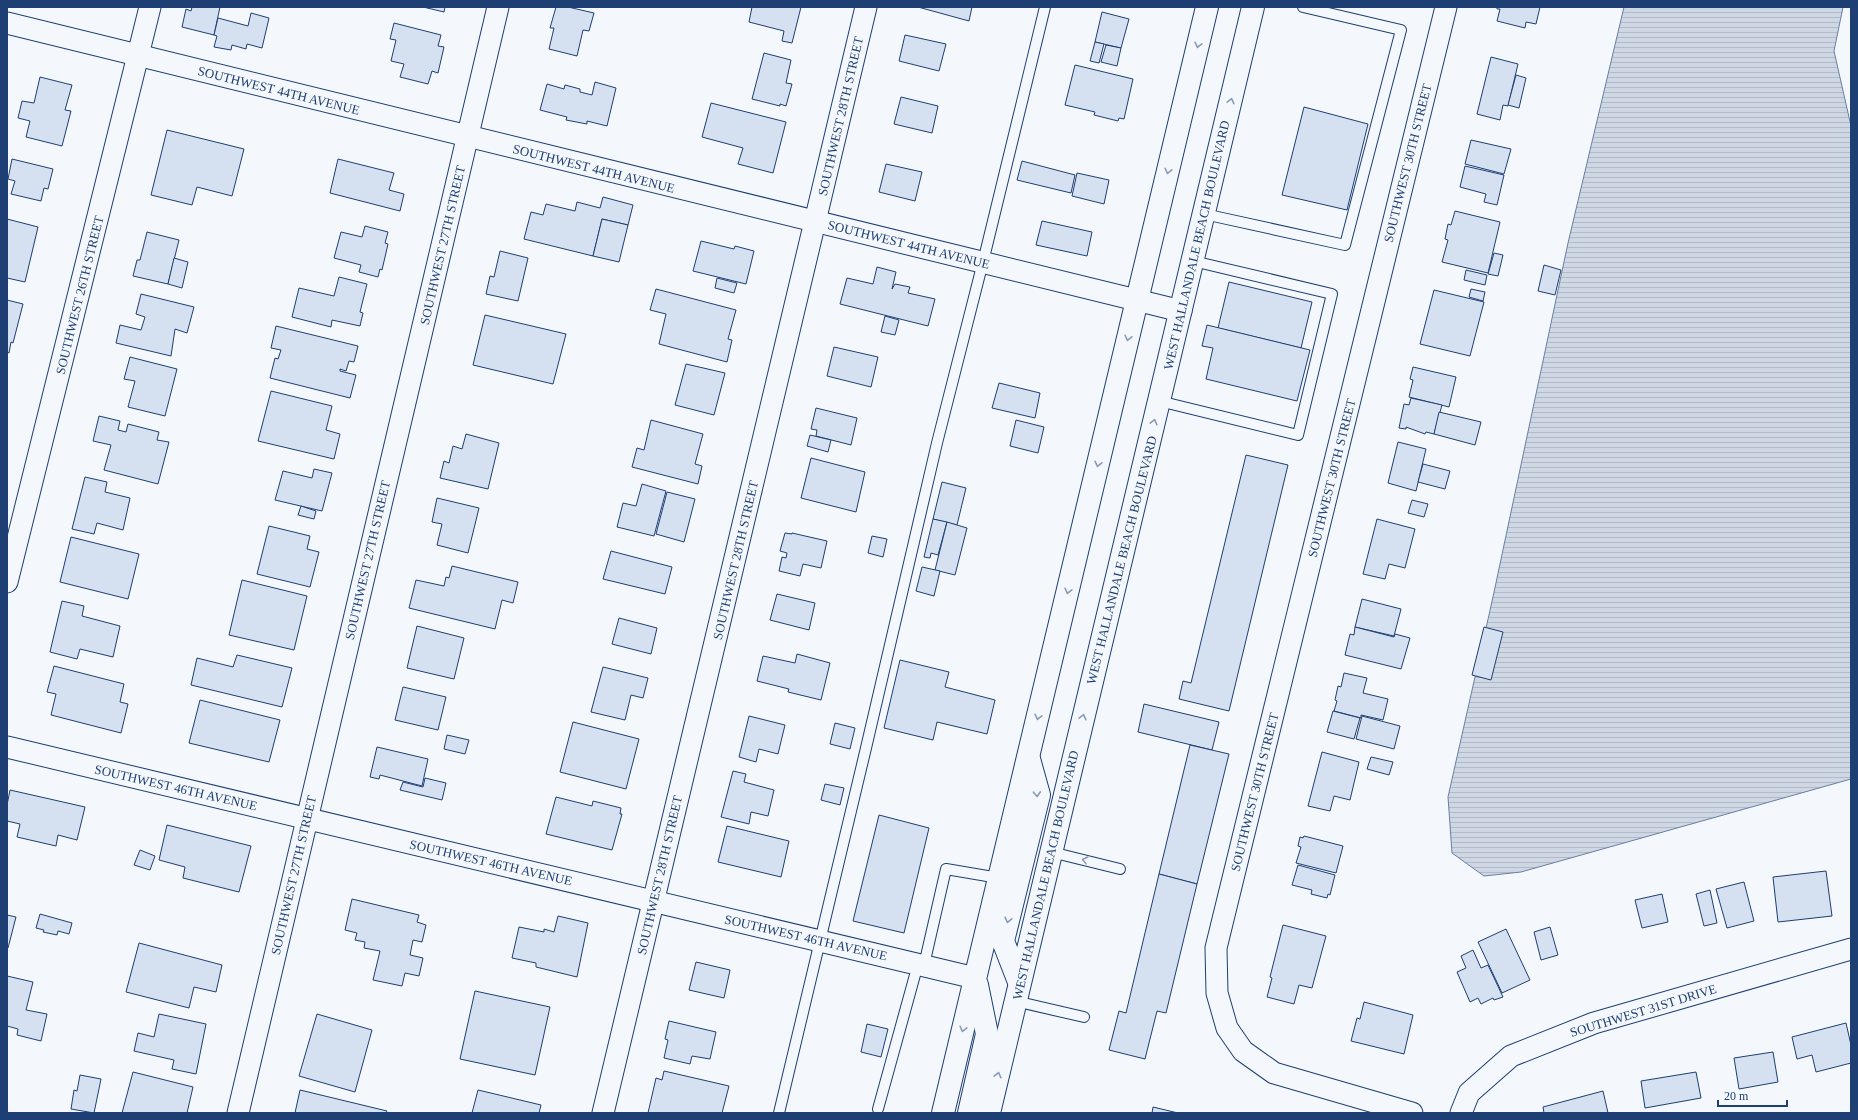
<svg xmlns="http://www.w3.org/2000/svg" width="1858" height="1120" font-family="'Times New Roman',serif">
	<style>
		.water { fill: url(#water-rules); stroke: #687fa3 }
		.building { fill: #d5e0f0; stroke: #1d3f73 }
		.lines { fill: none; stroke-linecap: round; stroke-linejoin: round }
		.service-casing { stroke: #1d3f73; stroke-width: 12 }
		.minor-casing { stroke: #1d3f73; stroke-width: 23 }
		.primary-casing { stroke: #1d3f73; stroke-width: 24 }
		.service { stroke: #f4f7fb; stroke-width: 10 }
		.minor { stroke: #f4f7fb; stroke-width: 21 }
		.primary { stroke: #f4f7fb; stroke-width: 22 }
		.oneway { stroke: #889bb7 }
		.labels { text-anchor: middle; stroke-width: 3; stroke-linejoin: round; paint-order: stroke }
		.street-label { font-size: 13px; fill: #1d3f73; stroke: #f4f7fb }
	</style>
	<defs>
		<pattern id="water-rules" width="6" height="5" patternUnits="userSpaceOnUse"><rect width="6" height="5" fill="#cfd7e4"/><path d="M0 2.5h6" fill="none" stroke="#b1bac7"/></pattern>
	</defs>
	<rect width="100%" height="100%" fill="#f4f7fb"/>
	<path class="water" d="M1624,7H1843L1834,51L1851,126V779L1521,872L1484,876L1452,853L1448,797L1493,597L1568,243Z"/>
	<g class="building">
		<path d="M192,7H220L214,35L182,27L186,9L191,11Z"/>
		<path d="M423,7H445L444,12Z"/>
		<path d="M556,7H568L594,13L589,31L583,30L577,56L549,49L554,28H550Z"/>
		<path d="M752,7H801L792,43L782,41L784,31L749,22Z"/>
		<path d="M918,7H972L969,21Z"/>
		<path d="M1497,7H1540L1536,24L1526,22L1525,28L1497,21L1500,9H1497Z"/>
		<path d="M1102,12L1129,19L1121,48L1095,42Z"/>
		<path d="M251,13L269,18L262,48L247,44L246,49L232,45L231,50L214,47L217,36L214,35L218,18L248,26Z"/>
		<path d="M394,23L441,35L438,46L444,47L438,73L432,71L428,84L400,77L404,64L391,61L396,40L390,39Z"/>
		<path d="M905,35L946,44L939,71L899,61Z"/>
		<path d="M1095,42L1104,44L1099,63L1090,61Z"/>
		<path d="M1106,45L1121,48L1117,66L1101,62Z"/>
		<path d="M764,53L791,60L786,83L792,84L786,106L780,104V106L752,99Z"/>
		<path d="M1491,57L1518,64L1508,106L1503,105L1500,120L1477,114Z"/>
		<path d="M1075,65L1133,79L1124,119L1119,118L1118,121L1094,115L1095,112L1065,105Z"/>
		<path d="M1516,75L1526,78L1519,108L1508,105Z"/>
		<path d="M40,77L72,85L65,110L71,111L62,146L26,137L30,121L18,118L22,101L34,103Z"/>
		<path d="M595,82L616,88L607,126L587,121V124L566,120L567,117L540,110L547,84L564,89L565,85L580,89V92L592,95Z"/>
		<path d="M901,97L938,106L932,133L894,124Z"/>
		<path d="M711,103L786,122L773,173L738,164L743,148L702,137Z"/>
		<path d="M1304,107L1368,124L1347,210L1282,195Z"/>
		<path d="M167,130L244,149L232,196L197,187L192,205L151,195Z"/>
		<path d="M1471,140L1511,149L1504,174L1465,164Z"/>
		<path d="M12,159L53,169L48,189L44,188L41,201L11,194L15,181L8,179Z"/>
		<path d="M338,159L394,173L389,190L404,194L400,211L330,193Z"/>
		<path d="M1022,161L1075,175L1071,193L1017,180Z"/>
		<path d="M886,164L922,172L915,201L879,192Z"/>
		<path d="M1465,166L1504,175L1497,205L1484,202L1486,194L1460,187Z"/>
		<path d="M1077,173L1109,180L1104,204L1072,196Z"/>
		<path d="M603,197L633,205L628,225L602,219L593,256L524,239L531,212L543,215L546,204L575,211L577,202L600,208Z"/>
		<path d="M1455,211L1500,222L1488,273L1442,262L1448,240L1445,239L1448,224L1451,225Z"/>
		<path d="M7,219L38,227L25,282L7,278Z"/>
		<path d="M602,219L628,225L619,262L593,256Z"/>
		<path d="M1042,221L1092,232L1087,256L1036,245Z"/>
		<path d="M365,226L388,232L385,243L388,244L382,270L380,269L378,277L359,272L361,265L334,258L341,232L362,237Z"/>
		<path d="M147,232L179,240L168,284L133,276L137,260H140Z"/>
		<path d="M701,241L734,249L735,246L754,251L746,284L693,271Z"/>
		<path d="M500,251L528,258L518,301L486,294L490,276L494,277Z"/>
		<path d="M1494,253L1503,255L1498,276L1488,274Z"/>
		<path d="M174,258L188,262L182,288L168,284Z"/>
		<path d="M1544,265L1561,270L1555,295L1538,291Z"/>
		<path d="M877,267L896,272L892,289L895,284L910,287L908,293L935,299L928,326L840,304L847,278L873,284Z"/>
		<path d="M1466,270L1487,275L1485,285L1464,280Z"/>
		<path d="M339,277L367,284L360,312L363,313L360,326L332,320L331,327L292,317L299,288L334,296Z"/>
		<path d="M717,278L737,283L734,293L715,288Z"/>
		<path d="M1229,282L1312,302L1301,348L1218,328Z"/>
		<path d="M656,289L736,310L728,339L732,340L727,362L659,344L666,314L650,310Z"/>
		<path d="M1471,289L1485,292L1483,301L1469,297Z"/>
		<path d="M1434,290L1484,302L1470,356L1420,344Z"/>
		<path d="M141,294L194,307L187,333L175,329L171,356L116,343L120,325L141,330L145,317L136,314Z"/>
		<path d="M7,300L23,304L13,343L11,342L9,353L7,352Z"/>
		<path d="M485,315L566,334L553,384L473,365Z"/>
		<path d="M885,316L899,320L895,335L881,332Z"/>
		<path d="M1207,325L1310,350L1297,401L1206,379L1213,348L1202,346Z"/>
		<path d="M276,326L358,346L354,362L349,361L346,371L340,369V371L356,375L350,398L270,378L275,358L278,359L281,350L271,348Z"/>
		<path d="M834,347L878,357L871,387L827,376Z"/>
		<path d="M130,357L177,369L165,416L128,407L135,381L124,379Z"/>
		<path d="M686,364L725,373L714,415L675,405Z"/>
		<path d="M1413,367L1456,377L1449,407L1409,397L1413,380L1410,379Z"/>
		<path d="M999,383L1040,393L1035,418L992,408Z"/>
		<path d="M271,391L332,406L326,430L340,434L334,459L258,441Z"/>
		<path d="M1411,398L1442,405L1434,434L1426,432L1425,434L1406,427V429L1399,428L1404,404L1409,405Z"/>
		<path d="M816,408L857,418L851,445L816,436L817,430L811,429Z"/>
		<path d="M1439,412L1481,422L1475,445L1434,434Z"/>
		<path d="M99,416L120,421L118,430L126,432L128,424L159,432L157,440L169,442L158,484L104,470L111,445L93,441Z"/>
		<path d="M651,420L703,434L695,464L702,466L698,484L632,467L637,448L644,450Z"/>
		<path d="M1016,420L1044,427L1038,453L1010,446Z"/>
		<path d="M466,434L499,443L488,489L440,478L444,461L449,463L453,446L462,449Z"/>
		<path d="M810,435L831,440L828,452L807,446Z"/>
		<path d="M1398,442L1426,449L1416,491L1388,483Z"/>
		<path d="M1246,455L1288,465L1229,711L1179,699L1183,681L1191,683Z"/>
		<path d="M811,458L865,472L856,512L801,498Z"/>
		<path d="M1423,464L1450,471L1445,489L1418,482Z"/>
		<path d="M314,469L332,473L322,511L275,500L283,471L312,478Z"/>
		<path d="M85,477L107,482L105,492L130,498L123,530L97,523L94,534L72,529Z"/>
		<path d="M942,482L966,488L957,525L933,519Z"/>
		<path d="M642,484L666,491L654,536L617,527L623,503L636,506Z"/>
		<path d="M667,492L695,499L684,542L656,534Z"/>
		<path d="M437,498L479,508L468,553L437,545L442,524L432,522Z"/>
		<path d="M1412,500L1428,504L1424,517L1408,513Z"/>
		<path d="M301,506L316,511L314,519L298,515Z"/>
		<path d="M933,519L947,522L938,555L931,553L930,558L924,557Z"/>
		<path d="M1377,519L1415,529L1405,568L1389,564L1385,579L1363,574Z"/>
		<path d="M947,522L967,528L955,575L935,570Z"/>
		<path d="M269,526L310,536L307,549L319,552L310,587L257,574Z"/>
		<path d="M785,533L792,534V533L827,541L821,568L803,564L800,576L779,571L782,557L786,558L787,553L780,551Z"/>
		<path d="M872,536L887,539L883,557L868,553Z"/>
		<path d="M71,537L139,554L128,599L60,582Z"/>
		<path d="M611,551L672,567L665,594L603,579Z"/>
		<path d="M452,566L518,582L513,603L502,600L495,629L409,608L416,580L444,586L446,577L449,578Z"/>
		<path d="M922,567L940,571L934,596L916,591Z"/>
		<path d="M242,580L307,596L294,650L229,635Z"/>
		<path d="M777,594L815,603L809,630L770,620Z"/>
		<path d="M1362,599L1401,609L1394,636L1355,627Z"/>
		<path d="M62,601L84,606L82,616L120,626L113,657L80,649L77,659L50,652Z"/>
		<path d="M619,618L657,628L651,654L612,644Z"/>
		<path d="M417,626L464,638L454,679L407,668Z"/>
		<path d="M1355,627L1394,637L1395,634L1410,638L1401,669L1345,655L1350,634L1354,635Z"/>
		<path d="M1484,627L1503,632L1491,680L1472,675Z"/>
		<path d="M797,654L830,663L821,700L788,692L789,689L757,681L763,656L795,663Z"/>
		<path d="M237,655L292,668L282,707L191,685L197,658L233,667Z"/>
		<path d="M900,660L949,672L945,687L995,700L987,734L937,722L933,740L884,728Z"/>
		<path d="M54,666L124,684L120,702L128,704L121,733L51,715L56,694L47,692Z"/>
		<path d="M603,667L648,678L643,698L631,695L625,720L591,712Z"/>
		<path d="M1344,673L1367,678L1363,693L1388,699L1383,720L1361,715V718L1334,711L1337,701L1335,700L1338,686L1341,687Z"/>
		<path d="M403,687L446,697L438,730L395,720Z"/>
		<path d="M200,700L280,720L269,762L189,743Z"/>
		<path d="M1144,704L1219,722L1212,750L1138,732Z"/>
		<path d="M1333,711L1360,718L1354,739L1327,732Z"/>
		<path d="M749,716L785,725L778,754L759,749L756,762L739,757Z"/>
		<path d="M1362,716L1400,726L1394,749L1356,739Z"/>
		<path d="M573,722L639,739L626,789L560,772Z"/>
		<path d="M835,723L855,728L850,749L830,744Z"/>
		<path d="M447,735L469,740L465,754L444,749Z"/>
		<path d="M1190,745L1229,754L1197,884L1159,874Z"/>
		<path d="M377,747L428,759L422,786L380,775L379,779L370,777Z"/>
		<path d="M1322,752L1359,762L1350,800L1334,796L1330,811L1308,806Z"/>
		<path d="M1371,757L1393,762L1389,775L1367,769Z"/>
		<path d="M733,771L746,774L744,782L774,790L768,816L751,812L749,824L721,817Z"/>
		<path d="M425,778L446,783L442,800L400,790L403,782L423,787Z"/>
		<path d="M825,784L844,788L840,805L821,800Z"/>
		<path d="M10,790L85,807L77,840L58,835L56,846L17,837L20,824L7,821V805Z"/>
		<path d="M556,797L592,806L593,801L621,808L620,814H622L612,850L546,834Z"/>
		<path d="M879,815L929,828L904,933L853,921Z"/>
		<path d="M167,825L251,846L239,892L183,878L185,867L159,860Z"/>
		<path d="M727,826L789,841L781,877L718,862Z"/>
		<path d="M1304,836L1343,846L1336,873L1296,863L1301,847L1298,846L1300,837L1303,838Z"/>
		<path d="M140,850L155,856L150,870L134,865Z"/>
		<path d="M1298,865L1335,875L1330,895L1328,894L1327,898L1311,894L1312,890L1292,885Z"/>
		<path d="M1826,871L1832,916L1778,922L1773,877Z"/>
		<path d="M1159,874L1197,884L1166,1013L1157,1011L1145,1059L1109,1050L1119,1011L1126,1013Z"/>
		<path d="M1744,882L1754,921L1727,928L1716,889Z"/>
		<path d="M1710,890L1717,923L1704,926L1696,894Z"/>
		<path d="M1662,894L1668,922L1642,928L1635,900Z"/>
		<path d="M352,899L419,915L417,922L426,925L422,942L413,940L410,955L423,958L419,976L405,973L402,986L373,980L380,951L364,948L365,942L355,940L357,933L345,930Z"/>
		<path d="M40,914L72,923L69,934L58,931L57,935L43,932L44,930L36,928Z"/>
		<path d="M7,915L16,917L8,948H7Z"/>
		<path d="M558,916L588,923L577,977L536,967V963L512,958L519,927L544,932V929L554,932Z"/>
		<path d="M1283,925L1326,936L1312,988L1299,985L1294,1004L1267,997L1272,978L1270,977Z"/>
		<path d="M1550,927L1558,955L1541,960L1534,932Z"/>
		<path d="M1506,929L1530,980L1502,993L1478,942Z"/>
		<path d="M139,943L222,965L216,992L194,987L189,1008L126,992Z"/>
		<path d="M1473,950L1481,968L1488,965L1503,997L1494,1000L1493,998L1481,1004L1478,998L1470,1002L1457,972L1466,968L1461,956Z"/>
		<path d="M696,962L730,970L724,998L689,990Z"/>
		<path d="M7,976L33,982L26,1010L47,1014L41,1041L17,1035L18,1029L7,1026Z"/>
		<path d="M475,991L550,1007L535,1075L460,1059Z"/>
		<path d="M1364,1002L1413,1015L1404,1054L1351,1041L1357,1018L1360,1019Z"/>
		<path d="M159,1014L206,1024L196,1074L172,1069L174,1060L134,1051L138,1033L154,1037Z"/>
		<path d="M317,1014L372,1030L355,1092L299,1076Z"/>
		<path d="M669,1021L716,1032L710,1059L692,1056L690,1064L664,1058L668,1040L665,1039Z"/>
		<path d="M1846,1023L1851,1045V1063L1816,1072L1812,1055L1797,1059L1792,1037Z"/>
		<path d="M867,1024L888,1029L881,1057L861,1052Z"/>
		<path d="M1773,1052L1778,1082L1739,1089L1734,1058Z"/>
		<path d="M664,1071L729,1086L722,1113H648L656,1078L662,1080Z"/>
		<path d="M133,1072L193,1087L187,1113H122Z"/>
		<path d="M1696,1072L1701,1098L1645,1108L1641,1081Z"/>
		<path d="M80,1075L101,1079L94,1113L71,1109L74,1090L77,1091Z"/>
		<path d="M300,1090L387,1111L386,1113H295Z"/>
		<path d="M478,1090L541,1105L539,1113H472Z"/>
		<path d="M1603,1091L1608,1113H1544L1543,1107Z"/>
		<path d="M1153,1107L1178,1113H1152Z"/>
	</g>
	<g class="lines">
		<defs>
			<g id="service">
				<path d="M1204,214L1345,245L1401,30L1303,7"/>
				<path d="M1159,401L1298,435L1332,294L1193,261"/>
				<path d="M1051,852L1120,869"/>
				<path d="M924,965L946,869L999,878"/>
				<path d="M1015,1001L1084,1017"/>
				<path d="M878,1109L918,964"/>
				<path d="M779,1113L866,748L937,443L983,262L1045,7"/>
			</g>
			<g id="minor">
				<path d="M7,23L1181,311"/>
				<path d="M7,582L150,7"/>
				<path d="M7,747L975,978"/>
				<path d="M238,1113L498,7"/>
				<path d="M603,1113L866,7"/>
				<path d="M1412,1113L1274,1073L1243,1051L1227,1028L1217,993L1216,948L1446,7"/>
				<path d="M1461,1113L1469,1093L1511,1056L1594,1023L1851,949"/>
			</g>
			<g id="primary">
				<path d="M1019,982L1003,941L1039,795L1029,759"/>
				<path d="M943,1113L1207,7"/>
				<path d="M969,1113L987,1034L977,985"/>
				<path d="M989,1113L1253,7"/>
			</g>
		</defs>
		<use href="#service" class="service-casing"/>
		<use href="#minor" class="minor-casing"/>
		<use href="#primary" class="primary-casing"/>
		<use href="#service" class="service"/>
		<use href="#minor" class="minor"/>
		<use href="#primary" class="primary"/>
	</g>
	<defs><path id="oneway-chevron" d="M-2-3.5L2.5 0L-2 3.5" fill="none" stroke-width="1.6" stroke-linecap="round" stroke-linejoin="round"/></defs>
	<g class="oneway">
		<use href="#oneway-chevron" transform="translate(1198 45) rotate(103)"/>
		<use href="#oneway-chevron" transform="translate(1231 101) rotate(-77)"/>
		<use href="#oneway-chevron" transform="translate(1168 171) rotate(103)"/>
		<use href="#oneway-chevron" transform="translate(1128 338) rotate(103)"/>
		<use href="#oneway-chevron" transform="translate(1154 422) rotate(-76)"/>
		<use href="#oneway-chevron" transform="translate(1098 464) rotate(103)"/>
		<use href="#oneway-chevron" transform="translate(1068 591) rotate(103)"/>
		<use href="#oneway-chevron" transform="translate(1038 717) rotate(103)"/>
		<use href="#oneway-chevron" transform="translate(1083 717) rotate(-76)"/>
		<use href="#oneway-chevron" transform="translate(1037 794) rotate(87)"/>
		<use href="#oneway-chevron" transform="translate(1085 860) rotate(-166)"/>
		<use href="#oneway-chevron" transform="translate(1008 920) rotate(104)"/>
		<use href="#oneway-chevron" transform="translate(963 1029) rotate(104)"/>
		<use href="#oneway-chevron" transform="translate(998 1075) rotate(-77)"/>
	</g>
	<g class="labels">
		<g class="street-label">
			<text transform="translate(279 90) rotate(14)" y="5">SOUTHWEST 44TH AVENUE</text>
			<text transform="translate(840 116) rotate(-77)" y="5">SOUTHWEST 28TH STREET</text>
			<text transform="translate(1407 163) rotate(-76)" y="5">SOUTHWEST 30TH STREET</text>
			<text transform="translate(594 168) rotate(14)" y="5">SOUTHWEST 44TH AVENUE</text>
			<text transform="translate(909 244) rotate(14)" y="5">SOUTHWEST 44TH AVENUE</text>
			<text transform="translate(442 245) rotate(-77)" y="5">SOUTHWEST 27TH STREET</text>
			<text transform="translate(1196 245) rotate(-77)" y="5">WEST HALLANDALE BEACH BOULEVARD</text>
			<text transform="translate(79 295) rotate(-76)" y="5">SOUTHWEST 26TH STREET</text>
			<text transform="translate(1331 478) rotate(-76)" y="5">SOUTHWEST 30TH STREET</text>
			<text transform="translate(367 560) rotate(-77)" y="5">SOUTHWEST 27TH STREET</text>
			<text transform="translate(735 560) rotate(-77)" y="5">SOUTHWEST 28TH STREET</text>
			<text transform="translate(1121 560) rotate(-76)" y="5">WEST HALLANDALE BEACH BOULEVARD</text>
			<text transform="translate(176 787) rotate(13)" y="5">SOUTHWEST 46TH AVENUE</text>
			<text transform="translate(1254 792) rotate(-76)" y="5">SOUTHWEST 30TH STREET</text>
			<text transform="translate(491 862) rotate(13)" y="5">SOUTHWEST 46TH AVENUE</text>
			<text transform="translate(293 875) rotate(-77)" y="5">SOUTHWEST 27TH STREET</text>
			<text transform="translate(659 875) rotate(-77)" y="5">SOUTHWEST 28TH STREET</text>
			<text transform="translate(1045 875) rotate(-77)" y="5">WEST HALLANDALE BEACH BOULEVARD</text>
			<text transform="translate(806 937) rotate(13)" y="5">SOUTHWEST 46TH AVENUE</text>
			<text transform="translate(1643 1010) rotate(-17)" y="5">SOUTHWEST 31ST DRIVE</text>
		</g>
	</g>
	<rect width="1858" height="1120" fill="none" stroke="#1d3f73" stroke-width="16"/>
	<path d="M1718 1100v6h69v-6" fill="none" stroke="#1d3f73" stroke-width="2"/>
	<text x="1724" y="1100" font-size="12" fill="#1d3f73" stroke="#f4f7fb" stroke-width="3" paint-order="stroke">20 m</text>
</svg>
